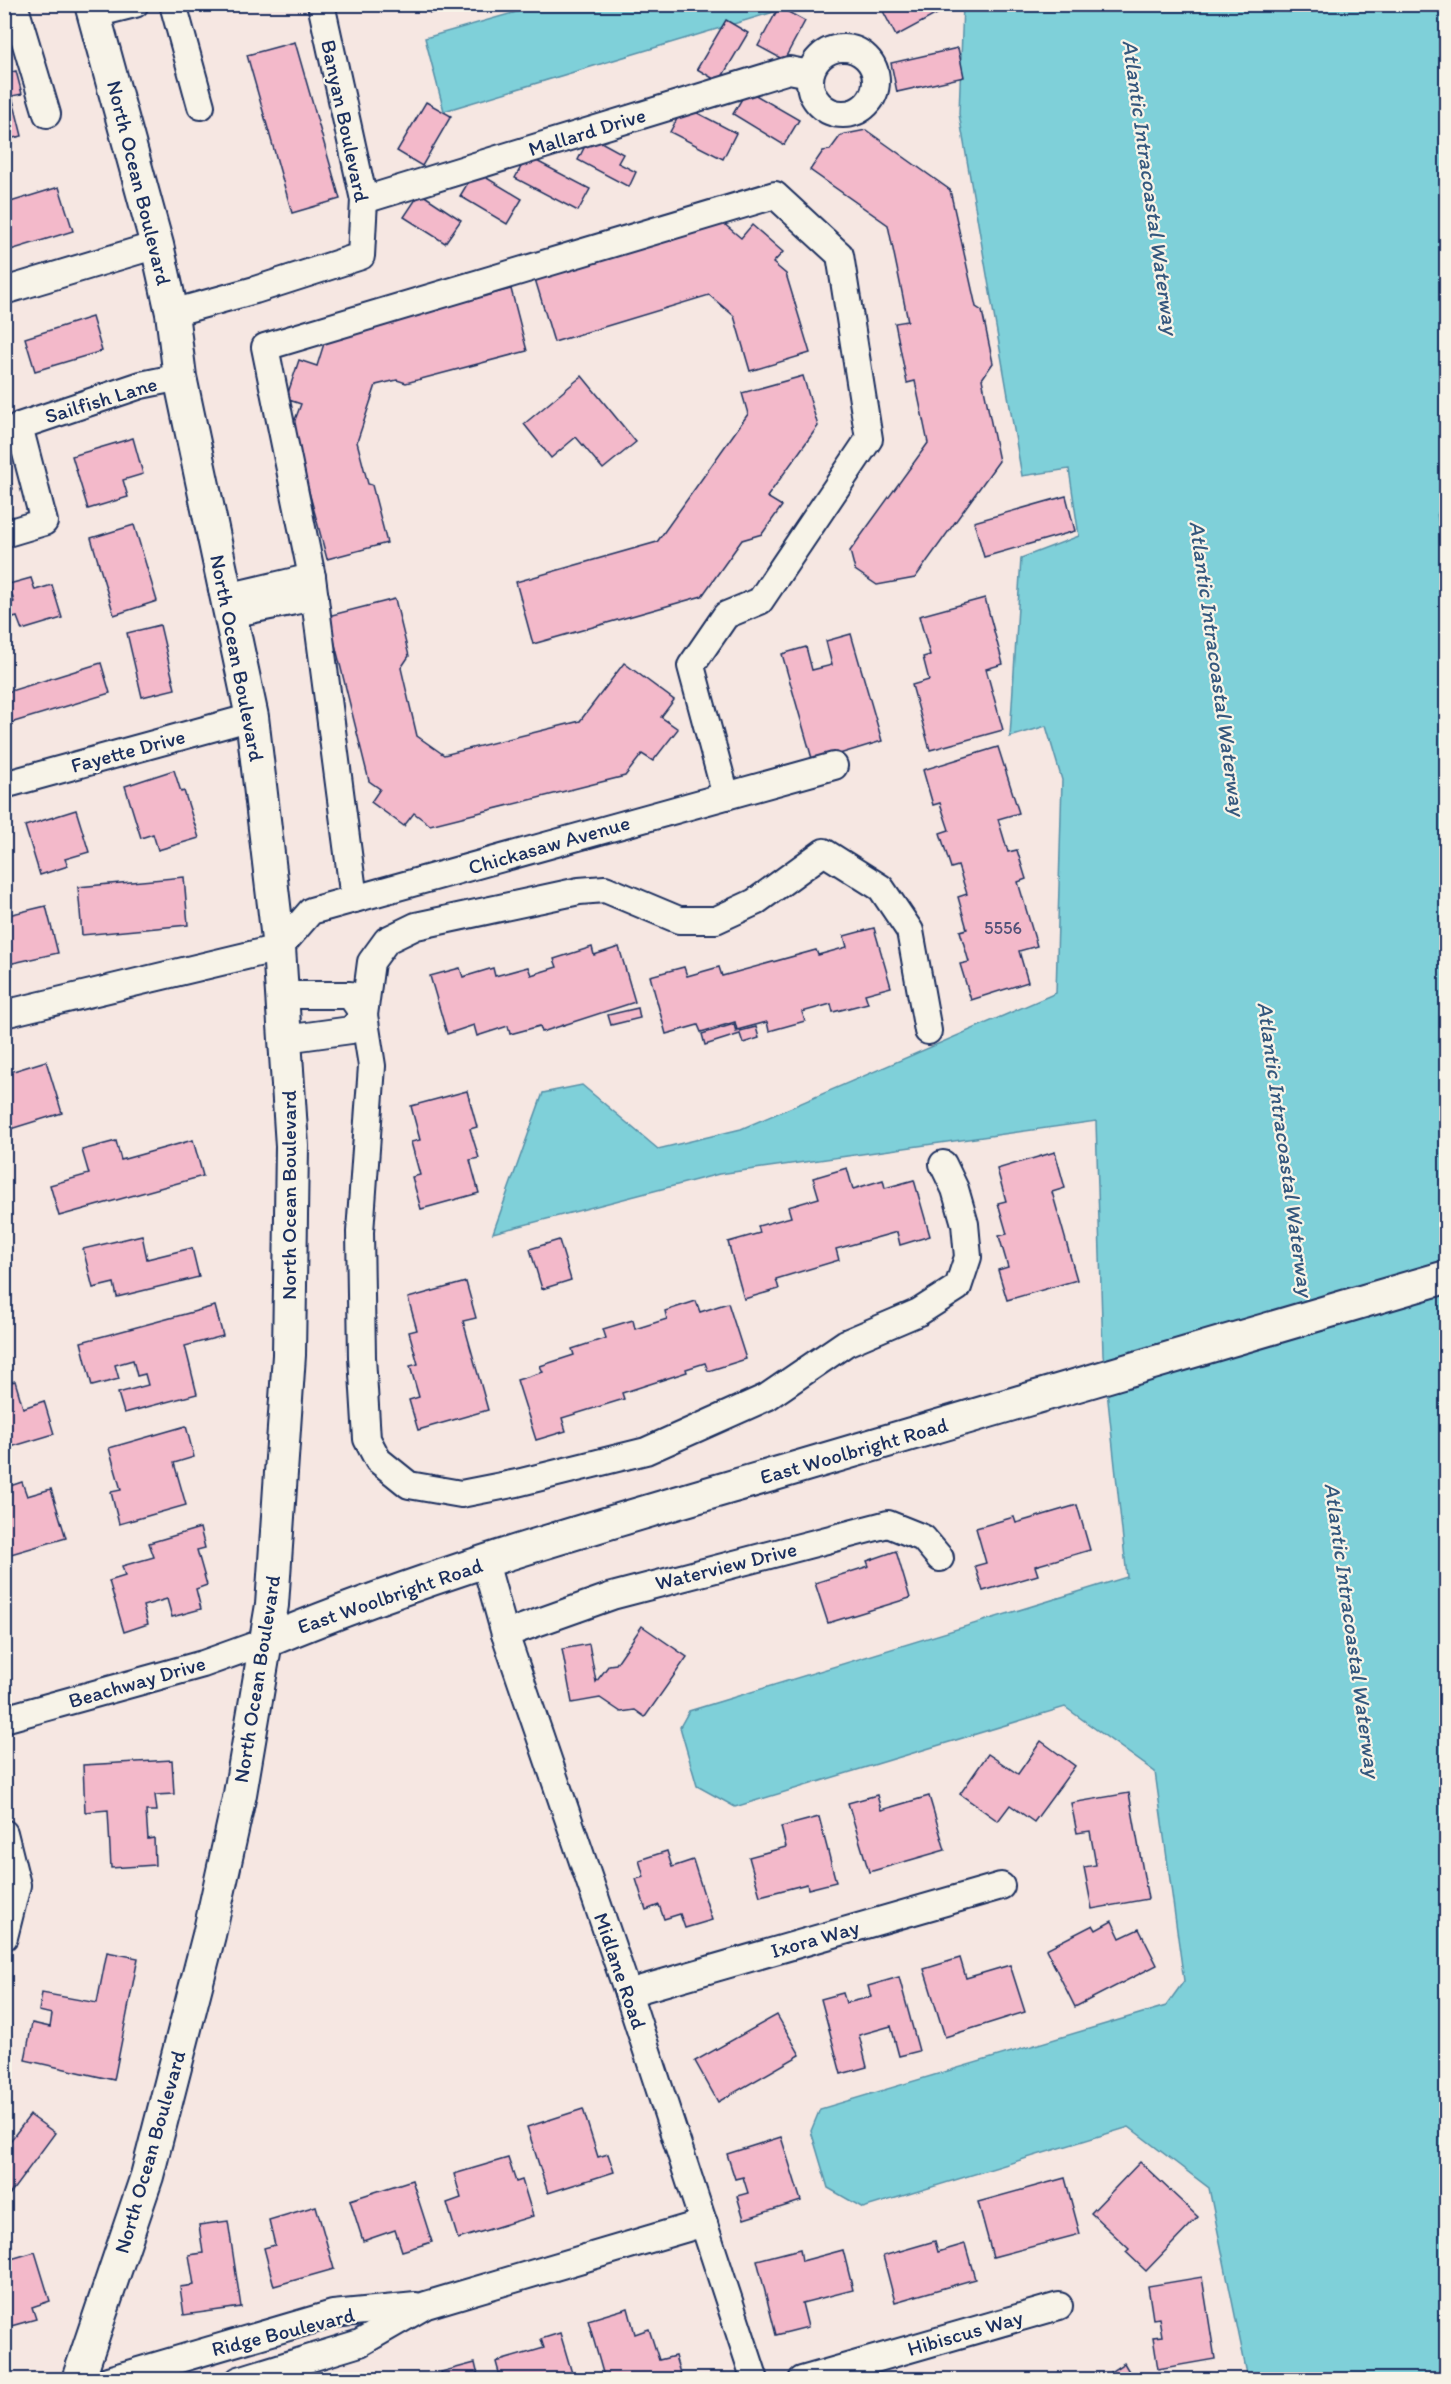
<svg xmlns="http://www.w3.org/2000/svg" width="1451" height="2384" font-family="Itim,sans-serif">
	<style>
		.built { fill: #f5d9db }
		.water { fill: #7fd0d9; stroke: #5790a8; stroke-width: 1.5 }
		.building { fill: #f3b9ca; stroke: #1b2f5e; stroke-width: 1.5 }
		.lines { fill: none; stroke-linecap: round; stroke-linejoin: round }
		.minor-casing { stroke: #1b2f5e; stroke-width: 30 }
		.major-casing { stroke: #1b2f5e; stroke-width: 36 }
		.minor { stroke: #f7f3e8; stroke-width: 26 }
		.major { stroke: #f7f3e8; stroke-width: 32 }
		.labels { text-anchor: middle; stroke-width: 4.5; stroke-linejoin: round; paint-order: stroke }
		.number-label { font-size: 18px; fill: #515279 }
		.street-label { font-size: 21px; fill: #1b2f5e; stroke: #f7f3e8 }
		.water-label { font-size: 22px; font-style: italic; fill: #34577d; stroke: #f7f3e8 }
	</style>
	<rect width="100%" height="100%" fill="#f6e7e2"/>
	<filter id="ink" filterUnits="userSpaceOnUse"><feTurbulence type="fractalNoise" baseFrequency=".0167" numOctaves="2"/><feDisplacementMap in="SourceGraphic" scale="12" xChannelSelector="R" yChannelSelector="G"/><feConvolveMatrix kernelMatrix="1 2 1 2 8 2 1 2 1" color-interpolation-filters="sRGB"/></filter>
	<g filter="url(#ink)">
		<path class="built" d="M1446,520V582L1439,523Z"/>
		<g class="water">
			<path d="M541,5H797L444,111L425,38Z"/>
			<path d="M963,5H1446V509L1437,513L1446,582V2379H1248L1209,2188L1129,2127L863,2208L828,2188L811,2131L820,2109L1166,2006L1184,1981L1155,1772L1065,1707L735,1807L697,1786L680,1727L689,1711L1127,1577L1103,1354L1096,1121L719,1174L493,1233L543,1093L582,1085L658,1149L741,1129L1056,993L1062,780L1046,726L1010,737L1021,558L1079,536L1069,469L1022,476L959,114Z"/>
		</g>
		<g class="building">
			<path d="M427,4H457V5L430,13Z"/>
			<path d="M895,4H949L950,7L896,36L883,11Z"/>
			<path d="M779,7L805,21L784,60L758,46Z"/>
			<path d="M726,20L748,33L719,82L697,69Z"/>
			<path d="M295,42L340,199L292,213L247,55Z"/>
			<path d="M958,48L964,77L897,92L891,63Z"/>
			<path d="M16,71L22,94L12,96L22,136L4,140V74Z"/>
			<path d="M747,90L799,120L784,145L733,114Z"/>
			<path d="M426,102L451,116L422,166L397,151Z"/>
			<path d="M684,106L736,133L723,159L670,132Z"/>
			<path d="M866,130L950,190L976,307L982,311L993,363L982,379L999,461L915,578L877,585L855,570L850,551L928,443L915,381L907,383L895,323L908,321L888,225L810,170L823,151L830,150L841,135Z"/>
			<path d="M590,136L623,154L618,163L636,172L629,187L578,160Z"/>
			<path d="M527,156L590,189L578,211L515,178Z"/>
			<path d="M475,171L522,199L507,224L460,196Z"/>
			<path d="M59,187L73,231L4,252V204Z"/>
			<path d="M420,193L461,220L445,243L404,217Z"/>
			<path d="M723,223L741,238L752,225L783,252L773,263L786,274L810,353L750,371L734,316L709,295L554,342L535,279Z"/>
			<path d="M511,289L527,351L406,383L397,380L376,385L357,442L368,484L372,485L387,543L327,559L292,428L301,404L286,399L299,360L317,366L326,337Z"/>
			<path d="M92,317L102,351L35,371L25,338Z"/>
			<path d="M4,362L10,377L4,379Z"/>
			<path d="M582,376L636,442L603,469L576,437L551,458L524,424Z"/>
			<path d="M803,376L818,426L767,497L782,506L762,534L742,540L702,596L533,644L516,582L657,542L748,414L742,393Z"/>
			<path d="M133,438L143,474L123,480L128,497L88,509L72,456Z"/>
			<path d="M4,459L13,489L4,491Z"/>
			<path d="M1066,496L1075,531L984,557L974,522Z"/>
			<path d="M134,525L157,601L114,615L91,538Z"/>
			<path d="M31,578L35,590L52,585L62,618L22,630L17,617L6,620L4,605L14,602L9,584Z"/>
			<path d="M985,598L1003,664L986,669L1003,730L930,750L912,685L929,680L923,657L930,655L919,616Z"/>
			<path d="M395,599L409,656L401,668L417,736L444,755L580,721L624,663L674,700L661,717L678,729L653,761L642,754L625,776L430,825L414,813L404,826L371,802L380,789L369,781L328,616Z"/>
			<path d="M160,625L175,689L142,697L127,633Z"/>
			<path d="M851,634L882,741L813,762L782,654L806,647L812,670L832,665L826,641Z"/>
			<path d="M101,663L110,693L4,725V693Z"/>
			<path d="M998,747L1019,813L998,819L1008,852L1017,850L1026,879L1018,882L1037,946L1019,951L1028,982L971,1000L960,964L969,962L960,931L967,929L958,897L967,894L958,866L951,868L940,833L949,830L940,803L933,805L923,770Z"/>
			<path d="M174,770L181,792L184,791L199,838L158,850L153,834L141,838L125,786Z"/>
			<path d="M76,810L89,852L65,859L68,866L40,875L25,826Z"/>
			<path d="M184,877L188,925L82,935L78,887Z"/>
			<path d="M46,906L58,953L4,965V916Z"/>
			<path d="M874,928L891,987L865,994L868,1003L833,1012L831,1004L802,1012L805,1021L769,1031L767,1022L737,1030L735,1022L701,1032L698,1025L666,1034L650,976L684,967L687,976L719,967L722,976L816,950L818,955L847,947L844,936Z"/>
			<path d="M592,947L594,955L619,947L635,1002L542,1032L540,1026L510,1034L508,1026L477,1036L474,1025L447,1034L430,976L460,968L463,977L493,968L495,976L528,967L531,975L557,967L554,959Z"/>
			<path d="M638,1008L640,1018L611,1025L608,1015Z"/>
			<path d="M734,1024L736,1032L756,1027L759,1038L743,1043L740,1034L705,1045L702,1034Z"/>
			<path d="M46,1061L62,1113L4,1131V1082L9,1081L7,1073Z"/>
			<path d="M467,1091L477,1127L470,1129L479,1158L470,1160L479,1193L421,1209L412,1177L420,1175L411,1142L420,1140L411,1106Z"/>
			<path d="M193,1140L203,1176L59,1216L50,1185L89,1174L82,1150L116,1141L121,1160Z"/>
			<path d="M1055,1152L1065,1188L1052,1192L1077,1280L1007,1300L998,1270L1008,1267L999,1236L1007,1234L998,1203L1006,1201L997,1169Z"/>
			<path d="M847,1168L853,1189L883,1180L885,1188L914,1180L930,1236L900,1245L897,1232L836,1249L839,1260L776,1279L779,1289L744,1299L728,1242L760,1233L758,1226L791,1217L788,1207L819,1198L813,1178Z"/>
			<path d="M142,1235L147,1259L192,1248L199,1277L117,1297L114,1283L93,1288L83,1249Z"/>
			<path d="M559,1240L571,1280L542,1289L530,1249Z"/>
			<path d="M466,1282L476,1318L463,1321L488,1410L418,1430L409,1400L419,1397L410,1366L418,1364L409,1332L417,1330L408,1298Z"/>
			<path d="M696,1301L700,1312L728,1303L746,1359L708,1371L705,1363L686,1369L687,1372L622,1393L624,1399L562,1418L566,1431L536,1440L517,1380L543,1372L540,1366L574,1355L572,1349L606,1338L603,1329L633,1320L635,1329L667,1319L665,1311Z"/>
			<path d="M215,1306L223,1336L185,1346L197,1394L124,1413L118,1393L148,1385L145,1374L137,1376L133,1360L115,1365L119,1379L92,1386L81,1342Z"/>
			<path d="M15,1381L23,1408L44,1401L54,1434L4,1449V1384Z"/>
			<path d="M186,1426L194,1457L174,1463L186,1505L119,1524L111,1492L121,1490L109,1448Z"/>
			<path d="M22,1482L27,1496L51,1489L66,1538L4,1556V1488Z"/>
			<path d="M1077,1505L1090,1550L1035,1566L1038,1575L983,1591L975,1566L986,1563L976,1528L1014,1517L1016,1523Z"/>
			<path d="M200,1528L205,1548L197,1550L207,1585L196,1589L201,1609L172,1617L167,1599L143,1606L148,1624L124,1632L109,1581L125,1576L122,1566L154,1557L149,1543Z"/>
			<path d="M896,1551L910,1598L828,1623L815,1583L869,1566L867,1561Z"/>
			<path d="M642,1626L687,1657L645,1717L635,1710L621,1712L600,1698L572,1703L562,1649L589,1644L596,1682L609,1665L616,1664Z"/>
			<path d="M1041,1741L1075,1766L1034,1822L1010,1805L998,1821L960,1794L988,1754L1018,1774Z"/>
			<path d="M172,1760L174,1794L155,1795L157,1811H146L148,1839L154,1838L155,1865L111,1868L108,1810L85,1812L83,1765Z"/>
			<path d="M1129,1793L1148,1899L1092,1909L1084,1867L1096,1865L1090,1831L1077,1833L1071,1803Z"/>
			<path d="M877,1795L881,1810L929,1796L945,1850L869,1872L848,1803Z"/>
			<path d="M819,1817L836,1882L808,1889L807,1884L760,1896L749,1857L786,1847L781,1827Z"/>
			<path d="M667,1851L672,1867L693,1860L712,1920L685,1928L680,1914L664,1919L659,1905L646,1910L636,1879L644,1877L639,1860Z"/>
			<path d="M1112,1921L1120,1938L1139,1929L1157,1965L1075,2007L1046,1949L1093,1925L1096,1930Z"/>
			<path d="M107,1952L138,1958L114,2080L25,2060L32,2023L50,2027L52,2014L39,2011L42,1993L97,2003Z"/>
			<path d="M960,1958L966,1978L1010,1965L1025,2012L945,2037L924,1969Z"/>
			<path d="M899,1977L919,2051L899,2056L891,2026L859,2035L867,2067L841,2074L821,1999L843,1993L846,2003L871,1997L868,1986Z"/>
			<path d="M777,2015L800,2055L718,2102L695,2061Z"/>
			<path d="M583,2109L598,2157L608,2154L614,2172L548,2193L527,2127Z"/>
			<path d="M30,2115L55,2133L4,2202V2149Z"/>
			<path d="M781,2137L801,2201L744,2219L737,2196L748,2193L743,2177L735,2179L727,2154Z"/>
			<path d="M508,2158L516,2182L522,2180L533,2216L458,2239L447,2203L461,2198L454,2174Z"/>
			<path d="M1140,2162L1198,2217L1146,2271L1126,2252L1129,2249L1091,2213Z"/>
			<path d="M1065,2178L1080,2234L993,2257L978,2202Z"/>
			<path d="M412,2180L432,2242L402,2251L395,2230L363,2241L350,2200Z"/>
			<path d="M316,2206L334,2269L274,2286L264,2248L275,2245L269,2220Z"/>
			<path d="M228,2221L241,2307L184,2315L180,2287L194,2285L189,2255L203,2253L199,2225Z"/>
			<path d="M935,2241L938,2252L965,2244L975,2279L895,2302L883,2256Z"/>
			<path d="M800,2249L802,2261L843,2250L853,2290L802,2303L808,2327L776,2335L757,2260Z"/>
			<path d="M35,2252L50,2301L32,2307L36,2319L11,2326L4,2306V2261Z"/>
			<path d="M1202,2277L1215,2359L1158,2369L1153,2337L1162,2336L1159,2318L1153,2319L1148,2286Z"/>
			<path d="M628,2308L635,2334L649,2329L659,2360L675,2356L682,2380H605L588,2320Z"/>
			<path d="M560,2333L574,2380H501L496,2362L544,2348L541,2339Z"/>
			<path d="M475,2363L479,2380H443L441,2372Z"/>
			<path d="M1124,2363L1134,2380H1098Z"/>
		</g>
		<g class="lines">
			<defs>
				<g id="minor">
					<path d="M14,4L47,114"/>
					<path d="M173,4L201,106"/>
					<path d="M95,14L135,4"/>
					<circle cx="843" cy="81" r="33"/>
					<path d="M364,200L789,70L810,74"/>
					<path d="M4,291L157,245"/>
					<path d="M172,313L255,290L361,256L364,200L321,4"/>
					<path d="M4,534L44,522L19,426L141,385L180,377"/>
					<path d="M227,597L312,577"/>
					<path d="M230,614L315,597"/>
					<path d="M4,785L252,717"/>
					<path d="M354,899L312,577L265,347L775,195L840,255L869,439L760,601L726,615L691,666L726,796"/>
					<path d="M282,995H350L364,1015L351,1030L285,1039"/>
					<path d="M4,1014L279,948L311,911L834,766"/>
					<path d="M928,1031L910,931L881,888L824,852L755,902L716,920H679L605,889L579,891L416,926L387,940L371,962L364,1015L372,1066L360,1232L362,1357L367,1439L378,1460L409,1485L461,1494L517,1483L646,1451L767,1397L846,1343L919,1312L958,1287L968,1257L965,1224L955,1189L943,1164"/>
					<path d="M485,1562L505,1634L628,1993L755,2380"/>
					<path d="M505,1634L612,1596L888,1524L923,1538L940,1558"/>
					<path d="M4,1719L203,1664L267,1641"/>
					<path d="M4,1833L17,1885L4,1937"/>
					<path d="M628,1993L1001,1886"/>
					<path d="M108,2380L333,2314L416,2306"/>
					<path d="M239,2380L360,2343L426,2305L704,2223"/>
					<path d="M802,2380L1059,2306"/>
				</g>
				<g id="major">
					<path d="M267,1641C437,1570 615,1521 792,1469C1010,1405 1228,1340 1446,1277"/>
					<path d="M78,2380L147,2176L209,1935L240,1794L272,1605L289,1355L292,1146L279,948L252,717L180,377L172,313L157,245L91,4"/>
				</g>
			</defs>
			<use href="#minor" class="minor-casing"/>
			<use href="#major" class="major-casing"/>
			<use href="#minor" class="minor"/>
			<use href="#major" class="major"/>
		</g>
	</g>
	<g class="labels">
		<g class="number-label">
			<text x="1003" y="934">5556</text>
		</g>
		<g class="street-label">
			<text transform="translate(345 121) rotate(78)" y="7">Banyan Boulevard</text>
			<text transform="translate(587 132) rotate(-17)" y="7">Mallard Drive</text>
			<text transform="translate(139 183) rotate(76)" y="7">North Ocean Boulevard</text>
			<text transform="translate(101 400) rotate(-17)" y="7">Sailfish Lane</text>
			<text transform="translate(237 658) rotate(79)" y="7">North Ocean Boulevard</text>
			<text transform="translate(128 751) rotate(-15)" y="7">Fayette Drive</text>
			<text transform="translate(549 845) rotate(-16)" y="7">Chickasaw Avenue</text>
			<text transform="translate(289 1195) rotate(-90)" y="7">North Ocean Boulevard</text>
			<text transform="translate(854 1451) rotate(-16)" y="7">East Woolbright Road</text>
			<text transform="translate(726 1566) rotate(-14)" y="7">Waterview Drive</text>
			<text transform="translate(390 1596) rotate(-19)" y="7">East Woolbright Road</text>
			<text transform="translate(257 1679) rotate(-81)" y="7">North Ocean Boulevard</text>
			<text transform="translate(137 1682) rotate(-16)" y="7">Beachway Drive</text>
			<text transform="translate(815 1939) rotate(-16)" y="7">Ixora Way</text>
			<text transform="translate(620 1971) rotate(71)" y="7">Midlane Road</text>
			<text transform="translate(150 2152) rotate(-74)" y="7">North Ocean Boulevard</text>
			<text transform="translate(283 2332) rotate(-14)" y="7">Ridge Boulevard</text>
			<text transform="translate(965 2333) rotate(-16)" y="7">Hibiscus Way</text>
		</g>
		<g class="water-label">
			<text transform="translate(1151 187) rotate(82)" y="8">Atlantic Intracoastal Waterway</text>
			<text transform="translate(1218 668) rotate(82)" y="8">Atlantic Intracoastal Waterway</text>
			<text transform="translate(1286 1149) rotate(82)" y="8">Atlantic Intracoastal Waterway</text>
			<text transform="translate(1353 1630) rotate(82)" y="8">Atlantic Intracoastal Waterway</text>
		</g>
	</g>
	<rect width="1451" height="2384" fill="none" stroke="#f7f3e8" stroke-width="24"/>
	<rect x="12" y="12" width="1427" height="2360" fill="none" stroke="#1b2f5e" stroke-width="2" filter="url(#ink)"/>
</svg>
